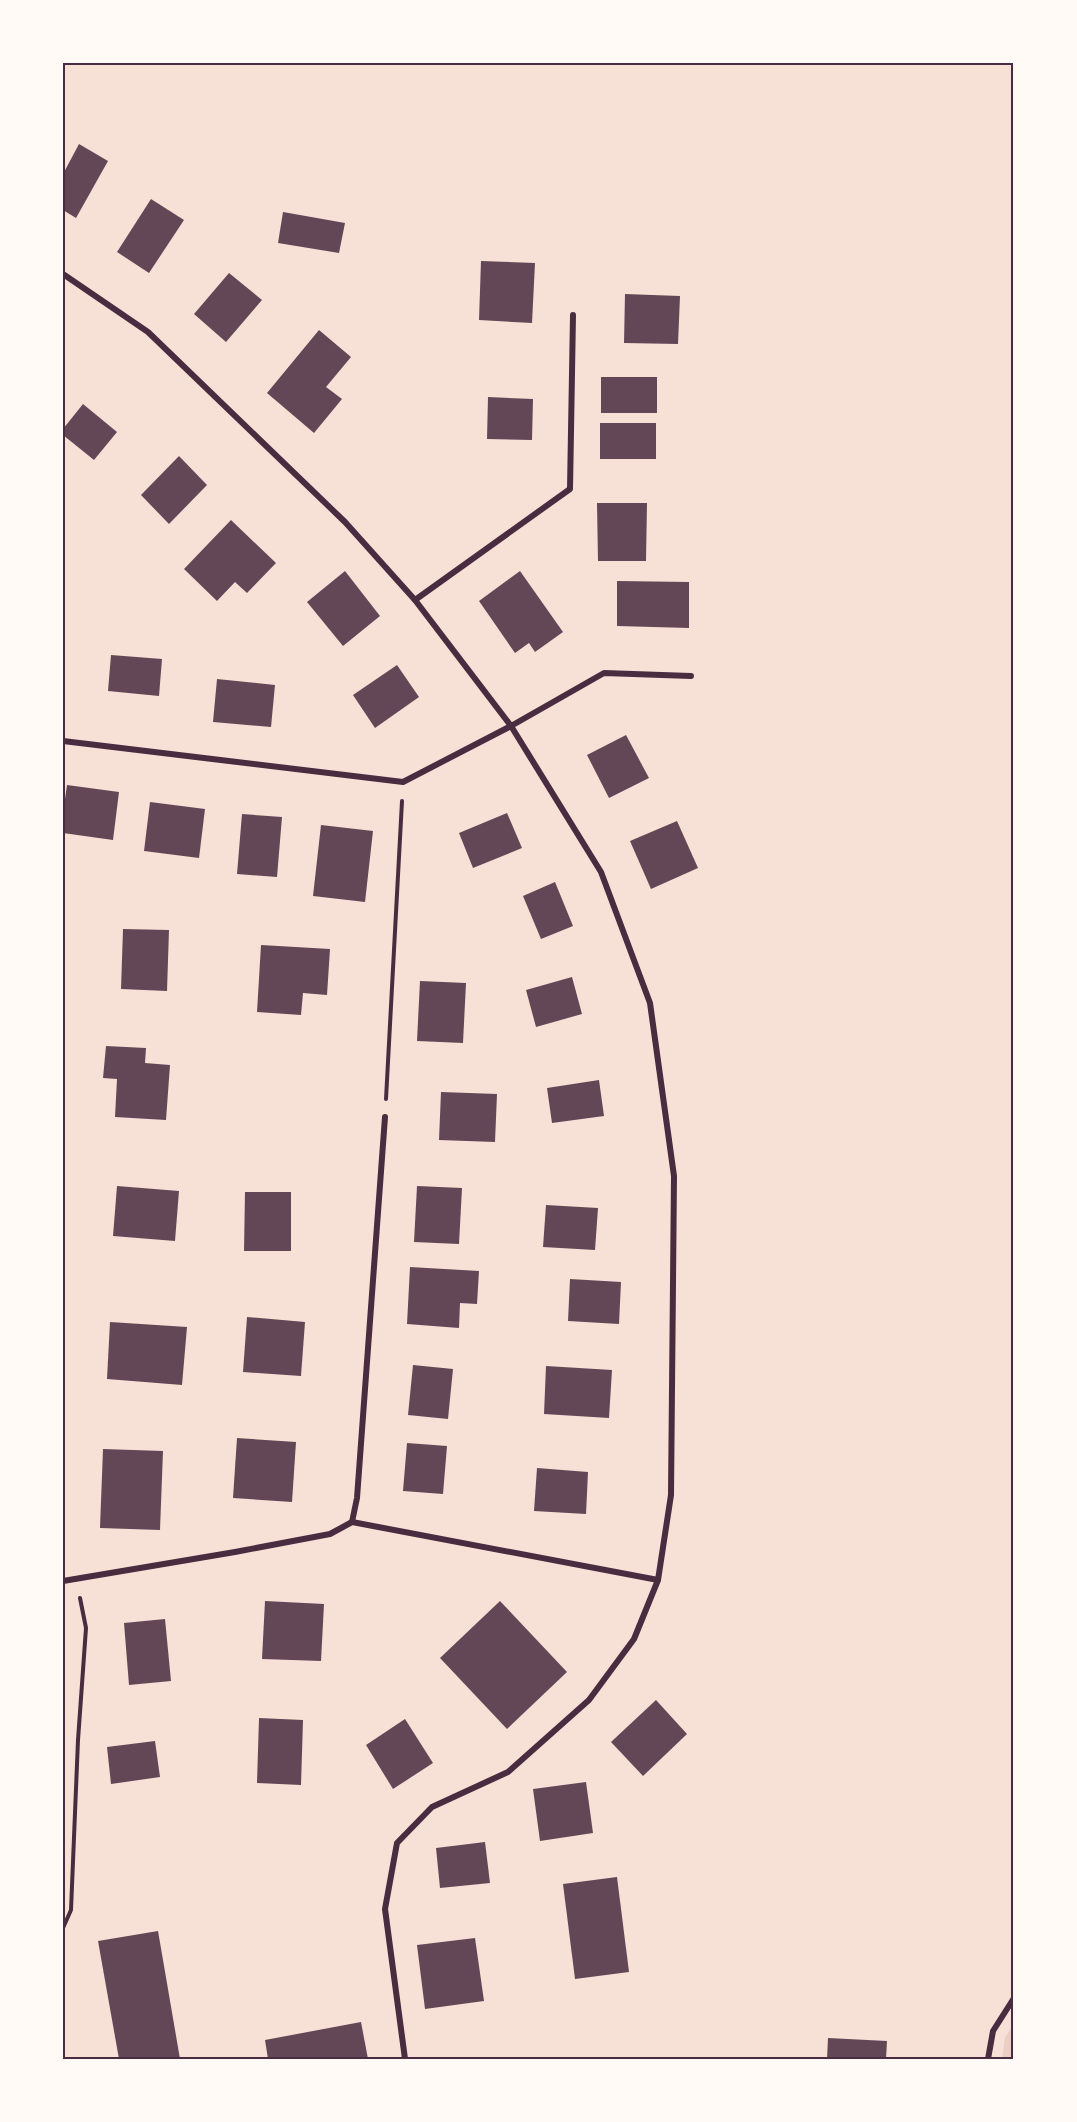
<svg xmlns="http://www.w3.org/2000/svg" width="1077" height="2122" font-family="'Open Sans',sans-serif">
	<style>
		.green { fill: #ebcfc5 }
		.building { fill: #644757 }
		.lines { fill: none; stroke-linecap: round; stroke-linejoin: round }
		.path { stroke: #4a2c40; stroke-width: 4 }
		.minor { stroke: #4a2c40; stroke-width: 6 }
		.neatline { fill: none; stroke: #4a2c40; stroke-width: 2 }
	</style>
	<rect width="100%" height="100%" fill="#f7e1d7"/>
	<path class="green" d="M1014,2024V2059H1002L1005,2037Z"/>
	<g class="building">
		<path d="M79,144L108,161L76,218L63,210V174Z"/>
		<path d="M151,199L184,220L149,273L117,252Z"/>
		<path d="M283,212L345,223L339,253L278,243Z"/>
		<path d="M481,261L535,263L532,323L479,320Z"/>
		<path d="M229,273L262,300L226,342L194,314Z"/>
		<path d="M625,294L680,296L678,344L624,343Z"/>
		<path d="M319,330L351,357L326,387L342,399L314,433L267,393Z"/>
		<rect x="601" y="377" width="56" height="36"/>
		<path d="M488,397L533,399L532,440L487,439Z"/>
		<path d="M83,404L117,432L94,460L63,435V429Z"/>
		<rect x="600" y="423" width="56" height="36"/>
		<path d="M179,456L207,485L169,524L141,495Z"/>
		<path d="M597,503H647L646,561H598Z"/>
		<path d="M231,520L276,563L247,593L235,582L217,601L184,569Z"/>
		<path d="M345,571L380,616L343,646L307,602Z"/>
		<path d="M520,571L563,632L535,652L529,643L515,653L479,601Z"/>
		<path d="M617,581L689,582V628L617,626Z"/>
		<path d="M111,655L162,659L159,696L108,691Z"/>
		<path d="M397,665L419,697L375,728L353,695Z"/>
		<path d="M217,679L275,685L271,727L213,722Z"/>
		<path d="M626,735L649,778L609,798L587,755Z"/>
		<path d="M67,785L119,792L113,840L63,833V813Z"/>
		<path d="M150,802L205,809L199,858L144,851Z"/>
		<path d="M507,813L522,848L473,868L459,833Z"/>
		<path d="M242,814L282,817L277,877L237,874Z"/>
		<path d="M677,821L698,868L651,889L630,841Z"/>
		<path d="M321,825L373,831L365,902L313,896Z"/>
		<path d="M555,882L573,926L541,939L523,896Z"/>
		<path d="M123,929L169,930L167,991L121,989Z"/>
		<path d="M261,945L330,949L327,995L303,993L301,1015L257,1012Z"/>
		<path d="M572,977L582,1014L536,1027L526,990Z"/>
		<path d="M420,981L466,983L463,1043L417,1041Z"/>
		<path d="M106,1046L146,1048L145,1063L170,1065L166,1120L115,1117L117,1079L103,1078Z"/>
		<path d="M599,1080L604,1116L552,1123L547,1088Z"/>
		<path d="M441,1092L497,1094L495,1142L439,1140Z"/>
		<path d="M117,1186L179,1191L175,1241L113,1236Z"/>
		<path d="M417,1186L462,1188L459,1244L414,1242Z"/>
		<path d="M245,1192H291V1251H244Z"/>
		<path d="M546,1205L598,1208L595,1250L543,1247Z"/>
		<path d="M410,1267L479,1271L477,1304L460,1303L459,1328L407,1324Z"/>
		<path d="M570,1279L621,1282L619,1324L568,1321Z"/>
		<path d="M247,1317L305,1322L301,1376L243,1372Z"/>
		<path d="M110,1322L187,1327L182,1385L107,1379Z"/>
		<path d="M413,1365L453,1369L448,1419L408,1415Z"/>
		<path d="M546,1366L612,1370L609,1418L544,1414Z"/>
		<path d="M237,1438L296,1442L292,1502L233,1498Z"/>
		<path d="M407,1443L447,1446L443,1494L403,1491Z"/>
		<path d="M103,1449L163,1451L160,1530L100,1528Z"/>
		<path d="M537,1468L588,1472L586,1514L534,1511Z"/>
		<path d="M265,1601L324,1604L321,1661L262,1659Z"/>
		<path d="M500,1601L567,1672L507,1729L440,1658Z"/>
		<path d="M165,1619L171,1681L129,1685L124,1623Z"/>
		<path d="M656,1700L687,1734L643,1776L611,1742Z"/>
		<path d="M259,1718L303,1720L301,1785L257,1783Z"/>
		<path d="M405,1719L433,1763L393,1789L366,1745Z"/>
		<path d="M155,1741L160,1777L111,1784L107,1747Z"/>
		<path d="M586,1782L593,1833L540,1841L533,1789Z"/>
		<path d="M485,1842L490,1883L440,1888L436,1848Z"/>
		<path d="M617,1877L629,1972L575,1979L563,1884Z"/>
		<path d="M158,1931L180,2059H119L98,1941Z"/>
		<path d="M475,1938L484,2001L425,2009L417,1945Z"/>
		<path d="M361,2022L368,2059H268L265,2040Z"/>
		<path d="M828,2038L887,2041L886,2059H827Z"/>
	</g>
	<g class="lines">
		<g class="path">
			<path d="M386,1099L402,801"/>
			<path d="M63,1928L71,1910L78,1740L86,1628L80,1598"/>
		</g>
		<g class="minor">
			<path d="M63,274L148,332L345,522L415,600L511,726L601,872L650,1003L674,1176L671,1495L658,1580L634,1639L589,1700L508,1772L432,1807L397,1843L385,1909L405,2059"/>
			<path d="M415,600L570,489L573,315"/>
			<path d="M63,741L403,782L511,726L604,673L691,676"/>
			<path d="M352,1522L357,1498L385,1117"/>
			<path d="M63,1581L235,1552L330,1534L352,1522L658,1580"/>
			<path d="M988,2059L993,2031L1014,1998"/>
		</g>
	</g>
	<rect width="1077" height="2122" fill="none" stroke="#fffaf5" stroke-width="129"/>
	<rect x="64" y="64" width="948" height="1994" class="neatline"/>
</svg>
